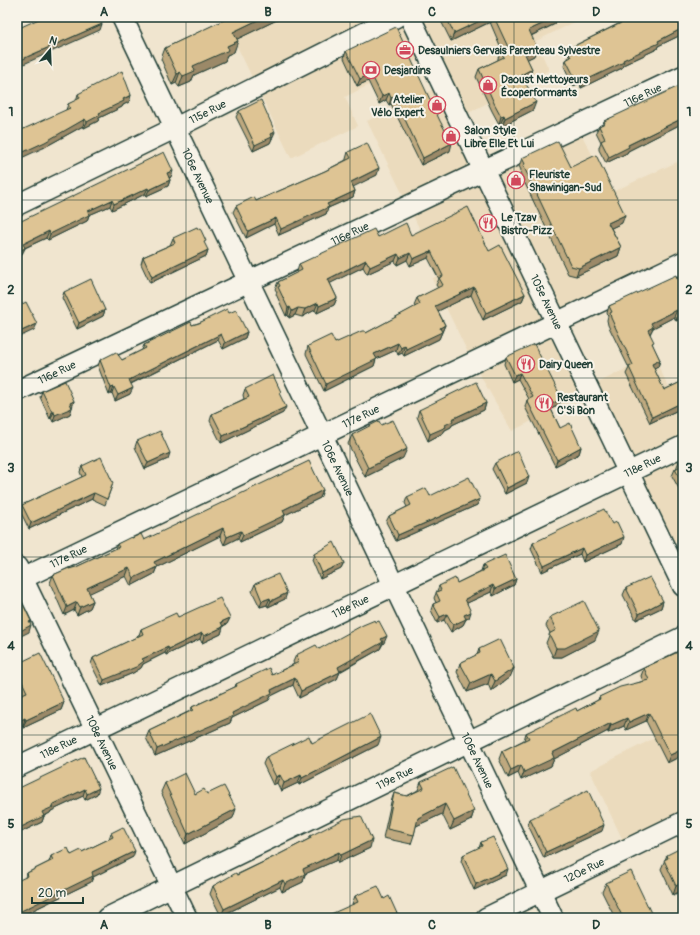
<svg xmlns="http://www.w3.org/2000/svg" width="700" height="935" font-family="Pangolin,sans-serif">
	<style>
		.built { fill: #ebdbbd }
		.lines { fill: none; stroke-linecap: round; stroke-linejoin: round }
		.minor-casing { stroke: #1f3d34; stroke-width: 23 }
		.minor { stroke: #f7f3e8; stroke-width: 20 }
		.wall { fill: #bfa97f; stroke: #1f3d34 }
		.shaded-wall { fill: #9b8968; stroke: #1f3d34 }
		.building { fill: #dec494; stroke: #1f3d34 }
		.grid { fill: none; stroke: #1f3d34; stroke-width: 1; stroke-opacity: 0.55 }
		.labels { text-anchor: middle; stroke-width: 4; stroke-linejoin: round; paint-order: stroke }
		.poi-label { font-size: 11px; font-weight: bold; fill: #1f3d34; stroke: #f7f3e8; text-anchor: start }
		.street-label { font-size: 11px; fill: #1f3d34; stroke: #f7f3e8 }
		.neatline { fill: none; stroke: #1f3d34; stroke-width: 1.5 }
		.grid-label { font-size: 13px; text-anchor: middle; font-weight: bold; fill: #1f3d34 }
	</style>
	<rect width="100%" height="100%" fill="#f0e5cf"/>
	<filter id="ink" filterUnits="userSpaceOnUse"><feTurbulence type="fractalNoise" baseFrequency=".025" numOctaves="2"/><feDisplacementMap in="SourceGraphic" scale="8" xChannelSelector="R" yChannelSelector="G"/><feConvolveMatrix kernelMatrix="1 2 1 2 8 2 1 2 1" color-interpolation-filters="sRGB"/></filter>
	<g filter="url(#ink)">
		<g class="built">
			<path d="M223,17H585L536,41L549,70L459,118L484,171L577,126L612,192L677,162L683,172V265L557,323L588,388L653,355L683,417V538L671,543L589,392L512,431L473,363L432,279L441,273L367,121L442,85L428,55L345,97L358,126L291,158Z"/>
			<path d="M683,637V822L627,849L590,771L666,732L632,661Z"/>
		</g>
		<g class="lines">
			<defs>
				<g id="minor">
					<path id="s1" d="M122,17L553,918"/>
					<path id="s2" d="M410,17L683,586"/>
					<path id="s3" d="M17,205L175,128L396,17"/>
					<path id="s4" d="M17,391L683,76"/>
					<path id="s5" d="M17,567L187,918"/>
					<path id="s6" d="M17,581L683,262"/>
					<path id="s7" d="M17,767L683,446"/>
					<path id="s8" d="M107,918L683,637"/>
					<path id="s9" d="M486,918L683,822"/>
				</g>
			</defs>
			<use href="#minor" class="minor-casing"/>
			<use href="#minor" class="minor"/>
		</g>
		<g class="wall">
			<path d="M231,17H283L237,39L234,52L227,55L225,61L194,75L191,82L179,87L176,83L172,85L161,59L165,48Z"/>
			<path d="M444,17H557L555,24L531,36L534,56L527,59L532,69L529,77L524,80L533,110L502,126L501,123L499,124L492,111L476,77L479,69L498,60V58L501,51L502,50L490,22L451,41L442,23Z"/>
			<path d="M627,17H683V34L658,46L657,49L623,65L622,68L581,88L580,83L573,86L564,66L566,60L568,59L569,54H570V53L572,47L626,20Z"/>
			<path d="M346,51L450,151L421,165L391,104L389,105L386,100L379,104L368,81L357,86L344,58Z"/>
			<path d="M683,88V123L628,151L627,153L606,163L599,150V147L601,142L596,132L599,126L603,124L604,121Z"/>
			<path d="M78,94L131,95L129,102L123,105L122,107L99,118L98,121L84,128L83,126L43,148L66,110L68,104L76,101Z"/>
			<path d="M239,111L273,138H272L270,143L253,151L236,117Z"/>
			<path d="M348,152L377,175L353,186L355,191L353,197L328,208L326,214L279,235L274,224L246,238L233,212L236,206L256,201L325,171L346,160V159Z"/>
			<path d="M682,157H683V169L680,163Z"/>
			<path d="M522,158L571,167L622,223L611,228L621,247L618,256L576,276L568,274L520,173L521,170L519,166Z"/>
			<path d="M169,177L170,180L168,186L146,196L145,194L112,210L110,206L89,215L87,221L48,240L46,238L25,248L22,254L17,257V223L171,177Z"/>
			<path d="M411,235L489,251L525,294L522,301L483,320L471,295L438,311L445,325L439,339L404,356L402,353L398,355L396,350L376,359L374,366L324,391L306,354L308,346L335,343L366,333L415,307L414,305L417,298L438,288L436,285L439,279L428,258L410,266L407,260L397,265L395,261L367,274L363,267L330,283L337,298L334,305L317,313L315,310L302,317L295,315L289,318L288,315L286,316L276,294L277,292L275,289L278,282L297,273V272L299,264L378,237Z"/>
			<path d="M173,238L208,250L206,256L150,283L141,264L143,257L170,245Z"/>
			<path d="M683,276V318L676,321L674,317L653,328L650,334L653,346L660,360L658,367L654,369L664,390L683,381V412L680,413L678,410L650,423L626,374L629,368L608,325L607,320L608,316L607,313L609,306Z"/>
			<path d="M64,292L105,310L103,316L77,329L62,298Z"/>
			<path d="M229,313L247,332L245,338L223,349L218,340L131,384L130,394L115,401L112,393L109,395L98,366L100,360H122L142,350L144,345L192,325Z"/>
			<path d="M506,357L562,399L559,405L551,409L560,428L581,447L579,454L555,466L525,407L527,400L529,399L518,379L512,382L504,364Z"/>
			<path d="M245,389L279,395L283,413L221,443L210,421L212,414L244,399L243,395Z"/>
			<path d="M42,391L74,401L70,414L53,422L51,418L50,419L40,397Z"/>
			<path d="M486,403L484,410L452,425L451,427L445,430L443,433L428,441L417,417L419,410Z"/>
			<path d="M381,425L403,458L365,477L348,444L352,435Z"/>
			<path d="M137,441L168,459L145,469L135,447Z"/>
			<path d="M683,459V496L672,476L675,469H676L679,461Z"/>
			<path d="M495,463L527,483L505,494L492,469Z"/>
			<path d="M82,466L113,483L105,505L92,499L29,529L20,511L22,505L82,477L80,472Z"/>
			<path d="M323,490L320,498L285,515L282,522L240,542L238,538L224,545L220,536L157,567L154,574L131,586L126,576L89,593L93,601L90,608L77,615L74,610L64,615L50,583L53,575L69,569L76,567L115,549L117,544L132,538L144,540Z"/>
			<path d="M430,496L480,499L477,505L396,541L386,522L389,516L407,507L405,503L407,497Z"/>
			<path d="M612,524L622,544L583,562L580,554L542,572L531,549L533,543Z"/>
			<path d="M314,554L344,563L341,569L320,579L312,560Z"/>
			<path d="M483,565L516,579L514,585L493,596L491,592L467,603L469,618L466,619L463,625L451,632L444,620L437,623L431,610L433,604L436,603L434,598L439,586L457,583L481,571Z"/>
			<path d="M255,584L285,599L268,607L267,605L260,607L252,591Z"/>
			<path d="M626,588L663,601L661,608L636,620L623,595Z"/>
			<path d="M178,617L230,618L227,624L223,626V627L221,634L202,643L200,639L166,655L165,653L143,664L141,668L133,673L102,686L91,664L93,658L139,636V635L141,629Z"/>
			<path d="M550,617L595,640L562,657H553L546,643L550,633L546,626Z"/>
			<path d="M384,643L383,644L380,649L340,672L337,679L299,698L293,685L271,696L269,700L232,718L230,723L155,756L146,738L149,731L190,711L192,707L235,687L236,684L272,675L294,664L293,662L296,655L319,649Z"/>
			<path d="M479,649L514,668L510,677L491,691L488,684L467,692L457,672L460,663L477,655Z"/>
			<path d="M683,651V755L667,763L646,721L626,730L624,726L608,733V731L554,759L551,766L521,780L518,773L508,778L499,759L502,751L524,740L526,733L577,711L598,700L599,697L643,681L641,676L644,668Z"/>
			<path d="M17,664L64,702L61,710L23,728V726L21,694L17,685Z"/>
			<path d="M312,743L378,745L299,785L298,783L281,791L277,783L273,785L263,764L266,757Z"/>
			<path d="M84,757L97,794L85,800L83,796L51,811L50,813L44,816L42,822L17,834Z"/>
			<path d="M421,782L474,811L471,820L450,830L442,814L416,826L414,835L411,844L383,838L391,802L394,793L407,796L418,790Z"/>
			<path d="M165,783L195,794H207L233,818L185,844L161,792Z"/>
			<path d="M530,819L602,831L544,858L528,825Z"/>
			<path d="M111,833L133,857L93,877L91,882L17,918L25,877L27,873L49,862L51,856L71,855L82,852L109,839Z"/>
			<path d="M310,836L370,848L338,863L337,860L305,874L303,882L282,892L280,887L221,916L210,894L213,886L280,854L309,839Z"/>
			<path d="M481,842L506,875L474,890L461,861L463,855L479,848Z"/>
			<path d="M667,855L683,890L673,895L661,869Z"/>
			<path d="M606,883L651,918H615L602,892Z"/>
			<path d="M355,896L384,899L352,904Z"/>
		</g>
		<g class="shaded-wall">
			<path d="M264,17H283L229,43L233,32Z"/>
			<path d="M488,17H492L490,22L451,41L454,33Z"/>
			<path d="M557,17L555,24L526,38L529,30Z"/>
			<path d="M102,24L100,30L17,67V62L29,56Z"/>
			<path d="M683,28V34L658,46L657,49L623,65L622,68L581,88L584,81L658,41Z"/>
			<path d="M238,41L234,52L227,55L225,61L194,75L191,82L179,87L183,76L193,66L227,46Z"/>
			<path d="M537,48L534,56L522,62L525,54Z"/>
			<path d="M532,69L529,77L518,82L521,75Z"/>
			<path d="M180,72L176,83L172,85L177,74Z"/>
			<path d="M371,74L368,81L357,86L360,79Z"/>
			<path d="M582,77L580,83L573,86L576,80Z"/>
			<path d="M389,93L386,100L379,104L382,96Z"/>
			<path d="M131,95L129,102L123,105L122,107L99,118L98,121L84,128L87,122L99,113Z"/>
			<path d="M394,96L391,104L389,105L391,98Z"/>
			<path d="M536,102L533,110L502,126L505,118Z"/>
			<path d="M504,115L501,123L499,124L501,116Z"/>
			<path d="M683,118V123L628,151L627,153L606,163L609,157L628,145Z"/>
			<path d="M85,119L83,126L43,148L17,160V155Z"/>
			<path d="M275,132L270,143L253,151L255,145L271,134Z"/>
			<path d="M452,143L450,151L421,165L423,158Z"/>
			<path d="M379,168L377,175L349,189L351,182Z"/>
			<path d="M173,171L171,177L165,179L167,173Z"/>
			<path d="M170,180L168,186L146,196L149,190Z"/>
			<path d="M148,188L145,194L112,210L114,204Z"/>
			<path d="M355,191L353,197L328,208L326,214L279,235L281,229L327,204Z"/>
			<path d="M112,200L110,206L89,215L87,221L48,240L50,234L88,211Z"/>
			<path d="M625,215L622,223L605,231L608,223Z"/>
			<path d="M276,218L274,224L246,238L248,231Z"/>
			<path d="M49,231L46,238L20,250L23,244Z"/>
			<path d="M621,247L618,256L576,276L579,268Z"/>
			<path d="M25,248L22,254L17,257V252Z"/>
			<path d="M208,250L206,256L150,283L152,277Z"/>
			<path d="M431,251L428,258L410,266L413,259Z"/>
			<path d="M410,253L407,260L397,265L400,258Z"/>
			<path d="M398,254L395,261L367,274L370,267Z"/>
			<path d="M366,260L363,267L325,286L328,279Z"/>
			<path d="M474,287L471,295L432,314L435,306Z"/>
			<path d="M525,294L522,301L483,320L486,313Z"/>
			<path d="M337,298L334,305L317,313L319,306Z"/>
			<path d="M318,303L315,310L302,317L305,309Z"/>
			<path d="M290,307L288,315L286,316L288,308Z"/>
			<path d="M298,308L295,315L289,318L292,311Z"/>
			<path d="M105,310L103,316L77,329L79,323Z"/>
			<path d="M677,310L674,317L653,328L650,334L646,336L651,323Z"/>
			<path d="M683,312V318L676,321L678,314Z"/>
			<path d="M37,324L34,330L17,338V333Z"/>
			<path d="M445,325L439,339L404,356L406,349L440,328Z"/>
			<path d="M247,332L245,338L223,349L225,343Z"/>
			<path d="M221,334L218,340L126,386L129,380Z"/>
			<path d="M398,343L396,350L376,359L374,366L324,391L326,384L374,354Z"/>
			<path d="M405,345L402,353L398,355L401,348Z"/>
			<path d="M660,360L658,367L649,371L652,364Z"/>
			<path d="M520,373L518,379L512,382L515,375Z"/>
			<path d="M114,387L112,393L109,395L111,388Z"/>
			<path d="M133,388L130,394L115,401L118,395Z"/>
			<path d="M562,399L559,405L547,411L549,405Z"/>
			<path d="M74,401L70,414L53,422L55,415L70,403Z"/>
			<path d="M486,403L484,410L452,425L451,427L445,430L443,433L428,441L430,434L452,419Z"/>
			<path d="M681,403L678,410L650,423L652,417Z"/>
			<path d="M683,406V412L680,413L682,407Z"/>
			<path d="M286,407L283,413L221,443L223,436Z"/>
			<path d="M52,412H54L51,418L50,419Z"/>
			<path d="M581,447L579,454L555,466L557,460Z"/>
			<path d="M407,449L403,458L365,477L368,468Z"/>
			<path d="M170,453L168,459L145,469L148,463Z"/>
			<path d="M529,477L527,483L505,494L507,488Z"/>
			<path d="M323,490L320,498L285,515L282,522L240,542L243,535L283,510Z"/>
			<path d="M94,493L92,499L29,529L31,523Z"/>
			<path d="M480,499L477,505L396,541L398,535Z"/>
			<path d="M223,528L220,536L153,569L157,567L154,574L131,586L134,578L154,562Z"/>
			<path d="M241,531L238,538L224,545L227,537Z"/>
			<path d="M624,537L622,544L583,562L585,555Z"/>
			<path d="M582,548L580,554L542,572L544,566Z"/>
			<path d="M344,563L341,569L320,579L322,573Z"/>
			<path d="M129,568L126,576L84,596L87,588Z"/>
			<path d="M516,579L514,585L493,596L495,589Z"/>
			<path d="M493,585L491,592L463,605L465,599Z"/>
			<path d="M287,593L285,599L268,607L271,601Z"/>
			<path d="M270,598L267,605L260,607L262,601Z"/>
			<path d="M93,601L90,608L77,615L80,607Z"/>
			<path d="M663,601L661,608L636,620L639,614Z"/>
			<path d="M77,602L74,610L64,615L67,607Z"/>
			<path d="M471,612L469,618L466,619L463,625L451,632L453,625L464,615Z"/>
			<path d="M447,614L444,620L437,623L440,617Z"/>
			<path d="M230,618L227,624L218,628L221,622Z"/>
			<path d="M31,621L29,626L31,625L29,632L17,638V633L29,622Z"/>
			<path d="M223,627L221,634L202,643L204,636Z"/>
			<path d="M599,631L595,640L562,657H553L556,648Z"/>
			<path d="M202,633L200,639L166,655L169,649Z"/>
			<path d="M387,636L384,643L382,644L380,649L335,674L338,667L381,639Z"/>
			<path d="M168,647L165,653L143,664L141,668L133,673L102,686L104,680L142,659Z"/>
			<path d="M514,668L510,677L491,691L495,681Z"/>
			<path d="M340,672L337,679L299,698L301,691Z"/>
			<path d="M491,674L488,684L467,692L471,683Z"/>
			<path d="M295,678L293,685L271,696L269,700L232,718L230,723L155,756L157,749L232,713L271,690Z"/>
			<path d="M64,702L61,710L23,728L26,720Z"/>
			<path d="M649,713L646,721L626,730L629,722Z"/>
			<path d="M25,718L23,726L17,728V722Z"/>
			<path d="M627,718L624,726L608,733L611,725Z"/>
			<path d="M611,723L608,731L554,759L551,766L521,780L524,772L552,753Z"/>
			<path d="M381,737L378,745L299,785L302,778Z"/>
			<path d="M683,749V755L667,763L670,755Z"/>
			<path d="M521,765L518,773L508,778L511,770Z"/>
			<path d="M280,775L277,783L273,785L276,777Z"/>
			<path d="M301,775L298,783L281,791L284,783Z"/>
			<path d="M99,788L97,794L85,800L87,794Z"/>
			<path d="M85,789L83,796L51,811L50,813L44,816L42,822L17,834V829L52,805Z"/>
			<path d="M445,804L442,814L414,827L418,818Z"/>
			<path d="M236,809L233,818L185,844L188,834Z"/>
			<path d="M474,811L471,820L450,830L454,821Z"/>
			<path d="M604,825L602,831L544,858L546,852Z"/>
			<path d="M372,840L370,848L338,863L341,855Z"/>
			<path d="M135,851L133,857L93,877L91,882L17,918V913L92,872Z"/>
			<path d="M339,852L337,860L305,874L303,882L282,892L285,884L303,869Z"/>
			<path d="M508,869L506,875L474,890L476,884Z"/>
			<path d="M283,880L280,887L221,916L224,909Z"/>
			<path d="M683,882V890L673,895L676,886Z"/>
		</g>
		<g class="building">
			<path d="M43,17H99L102,24L29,56L17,62V29Z"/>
			<path d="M230,17H264L233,32L238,41L227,46L229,50L193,66L195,71L183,76L180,72L177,74L165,48Z"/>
			<path d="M446,17H488L454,33Z"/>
			<path d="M494,17H557L529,30L537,48L525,54L532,69L521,75L536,102L505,118L504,115L501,116L494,103L479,69L504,57L501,51L508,47Z"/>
			<path d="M629,17H683V28L658,41L659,43L623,60L624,62L584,81L582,77L576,80L566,60L571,57L569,54L575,52L572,47L625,21L629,18Z"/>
			<path d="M396,27L440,121L452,143L423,158L394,96L391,98L389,93L382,96L371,74L360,79L346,51Z"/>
			<path d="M122,71L131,95L123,99L124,101L99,113L100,115L87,122L85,119L45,142L17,155V132L70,108L68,104L80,98L78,94Z"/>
			<path d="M682,85L683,88V118L628,145L629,147L609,157L601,141L605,139L599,126L605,123L604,121L679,86Z"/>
			<path d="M261,100L275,132L271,134L272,137L255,145L239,111Z"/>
			<path d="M558,141L571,167L596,155L625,215L608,223L621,247L579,268L571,266L523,165L525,164L522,158Z"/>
			<path d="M367,143L379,168L351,182L355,191L327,204L329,207L281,229L276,218L248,231L236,206L254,197L256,201L325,171L351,158L348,152Z"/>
			<path d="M164,152L173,171L167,173L170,180L149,190L148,188L114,204L112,200L88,211L89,215L50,234L49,231L23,244L25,248L17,252V223Z"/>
			<path d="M468,207L489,251L500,245L525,294L486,313L474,287L435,306L445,325L440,328L442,332L406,349L405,345L401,348L398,343L374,354L377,359L326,384L308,346L331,335L335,343L362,331H365L366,333L420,304L417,298L443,285L439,278L443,276L431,251L413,259L410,253L400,258L398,254L370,267L366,260L328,279L337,298L319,306L318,303L305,309L298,308L292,311L290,307L288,308L278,287L280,286L278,282L302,270L299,264L374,229L378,237L406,223L411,235Z"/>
			<path d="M197,227L198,229L200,228L206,241L204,242L208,250L152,277L143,257L175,243L173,238Z"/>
			<path d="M676,275L677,279L683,276V312L678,314L677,310L651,323L653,327L648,330L654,342L652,343L660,360L652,364L664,390L683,381V406L682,407L681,403L652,417L629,367L633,365L611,318L610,313L612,312L609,306Z"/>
			<path d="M91,279L105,310L79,323L64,292Z"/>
			<path d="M26,302L37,324L17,333V307Z"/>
			<path d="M227,309L229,313L236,310L247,332L225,343L221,334L129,380L133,388L118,395L114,387L111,388L100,360L116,352L122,360L146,348L144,345L191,322L192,325L199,323Z"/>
			<path d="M534,344L562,399L549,405L560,428L570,423L581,447L557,460L527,400L533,397L520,373L515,375L506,357Z"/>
			<path d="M273,375L281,392L279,393L286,407L223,436L212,414L249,397L245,389Z"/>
			<path d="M65,381L74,401L70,403L72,408L55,415L54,412H52L42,391Z"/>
			<path d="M476,382L486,403L452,419L453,421L445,425L446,427L430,434L419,410Z"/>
			<path d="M393,420L407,449L368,468L352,435L379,421L381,425Z"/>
			<path d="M160,431L170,453L148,463L137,441Z"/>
			<path d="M518,451L529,477L507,488L495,463Z"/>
			<path d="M101,457L113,483L107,499L94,493L31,523L22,505L86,475L82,466Z"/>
			<path d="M683,459V484L675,469L681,466L679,461Z"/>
			<path d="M309,461L323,490L283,510L285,515L243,535L241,531L227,537L223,528L154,562L157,567L134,578L129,568L87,588L93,601L80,607L77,602L67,607L53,575L69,568V569L76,567L119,547L117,544L131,537L132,538L141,534L144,540Z"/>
			<path d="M469,477L480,499L398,535L389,516L411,505L407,497L426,488L430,496Z"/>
			<path d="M604,509L612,524L617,522L624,537L585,555L582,548L544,566L533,543Z"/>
			<path d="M334,542L344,563L322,573L314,554Z"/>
			<path d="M505,555L516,579L495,589L493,585L465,599L471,612L464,615L466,619L453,625L447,614L440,617L433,604L440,601L436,592L441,590L439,586L455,578L457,583L486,569L483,565Z"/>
			<path d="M278,574L287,593L271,601L270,598L262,601L255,584Z"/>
			<path d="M650,577L663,601L639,614L626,588Z"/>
			<path d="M17,594H18L31,621L29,622L31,625L17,633Z"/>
			<path d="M220,598L230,618L221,622L223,627L204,636L202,633L169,649L168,647L142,659L144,661L136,667L104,680L93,658L143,634L141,629L176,613L178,617Z"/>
			<path d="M584,601L599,631L565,648H556L549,634L556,630L550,617Z"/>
			<path d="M375,620L376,622L379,621L387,636L381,639L383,642L338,667L340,672L301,691L295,678L271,690L272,693L232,713L233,716L157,749L149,731L193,710L192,707L237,686L236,684L269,668L272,675L299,662L296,655L316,645L319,649L363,625Z"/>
			<path d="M500,639L514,668L495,681L491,674L471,683L460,663L480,653L479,649Z"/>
			<path d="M682,650L683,651V749L670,755L649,713L629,722L627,718L611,725V723L552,753L554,758L524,772L521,765L511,770L502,751L529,738L526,733L576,708L577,711L600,699L599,697L620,687L649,680L644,668Z"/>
			<path d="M40,653L64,702L26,720L25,718L17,722V696L27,692L17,671V664Z"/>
			<path d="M370,714L381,737L302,778L301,775L284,783L280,775L276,777L266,757L309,736L312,743Z"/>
			<path d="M84,757L99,788L87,794L85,789L52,805L53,807L42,812L44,816L17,829V789Z"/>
			<path d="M453,767L474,811L454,821L445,804L418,818L414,835L387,829L394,793L407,796L424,788L421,782Z"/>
			<path d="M185,773L195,794L204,789L207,794L224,786L236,809L188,834L165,783Z"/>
			<path d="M588,790L604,825L546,852L530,819Z"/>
			<path d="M361,816L372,840L341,855L339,852L303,869L305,874L285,884L283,880L224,909L213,886L236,873L237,875L280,854L311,838L310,836L344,819Z"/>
			<path d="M123,827L135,851L92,872L93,876L17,913V881L28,876L27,873L53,860L51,856L68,848L71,855L81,850L82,852L113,837L111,833Z"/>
			<path d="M493,837L508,869L476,884L463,855L482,846L481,842Z"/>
			<path d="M683,847V882L676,886L664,860L668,858L667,855Z"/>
			<path d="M631,871L652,915L647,918H623L606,883Z"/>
			<path d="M378,886L384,899L389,896L399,918H322L358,902L355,896Z"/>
			<path d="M155,913L157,917L166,913L168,918H144Z"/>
		</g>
	</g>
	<path class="grid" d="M186,17V918M350,17V918M514,17V918M17,200H683M17,378H683M17,557H683M17,735H683"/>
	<defs>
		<symbol id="office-ring" viewBox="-11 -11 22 22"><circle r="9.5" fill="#f7f3e8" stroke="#d1495b" stroke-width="1.5"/><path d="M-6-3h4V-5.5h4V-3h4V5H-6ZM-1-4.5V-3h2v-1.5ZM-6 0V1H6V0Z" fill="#d1495b"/></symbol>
		<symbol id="bank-ring" viewBox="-11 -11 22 22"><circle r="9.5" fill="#f7f3e8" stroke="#d1495b" stroke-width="1.5"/><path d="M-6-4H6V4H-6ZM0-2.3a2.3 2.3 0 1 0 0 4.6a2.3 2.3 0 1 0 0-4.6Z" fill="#d1495b"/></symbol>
		<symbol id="shop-ring" viewBox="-11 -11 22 22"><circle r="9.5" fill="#f7f3e8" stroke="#d1495b" stroke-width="1.5"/><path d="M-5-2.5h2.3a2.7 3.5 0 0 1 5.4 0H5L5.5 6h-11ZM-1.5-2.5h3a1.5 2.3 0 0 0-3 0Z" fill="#d1495b"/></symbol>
		<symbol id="restaurant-ring" viewBox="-11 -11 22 22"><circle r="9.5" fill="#f7f3e8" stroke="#d1495b" stroke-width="1.5"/><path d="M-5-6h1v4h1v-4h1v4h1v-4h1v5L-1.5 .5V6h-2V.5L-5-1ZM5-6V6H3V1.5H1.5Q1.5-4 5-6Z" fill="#d1495b"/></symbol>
	</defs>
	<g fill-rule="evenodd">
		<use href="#office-ring" x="395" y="40" width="20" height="20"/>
		<use href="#bank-ring" x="361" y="60" width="20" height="20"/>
		<use href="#shop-ring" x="478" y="75" width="20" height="20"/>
		<use href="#shop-ring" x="427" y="95" width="20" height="20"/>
		<use href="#shop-ring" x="441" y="126" width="20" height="20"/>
		<use href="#shop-ring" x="506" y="170" width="20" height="20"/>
		<use href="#restaurant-ring" x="478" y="213" width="20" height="20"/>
		<use href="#restaurant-ring" x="516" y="354" width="20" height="20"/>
		<use href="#restaurant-ring" x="534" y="393" width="20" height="20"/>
	</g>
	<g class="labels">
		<g class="poi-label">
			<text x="418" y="54">Desaulniers Gervais Parenteau Sylvestre</text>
			<text x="384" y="74">Desjardins</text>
			<text x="501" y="83">Daoust Nettoyeurs<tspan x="501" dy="13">Écoperformants</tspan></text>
			<text x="424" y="103" text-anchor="end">Atelier<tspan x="424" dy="13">Vélo Expert</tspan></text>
			<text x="464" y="134">Salon Style<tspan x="464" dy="13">Libre Elle Et Lui</tspan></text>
			<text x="529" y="178">Fleuriste<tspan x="529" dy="13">Shawinigan-Sud</tspan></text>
			<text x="501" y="221">Le Tzav<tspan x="501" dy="13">Bistro-Pizz</tspan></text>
			<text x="539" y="368">Dairy Queen</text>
			<text x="557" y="401">Restaurant<tspan x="557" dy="13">C'Si Bon</tspan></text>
		</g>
		<g class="street-label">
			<text dy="4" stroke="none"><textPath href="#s4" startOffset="692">116e Rue</textPath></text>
			<text dy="4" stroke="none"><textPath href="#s3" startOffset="212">115e Rue</textPath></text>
			<text dy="4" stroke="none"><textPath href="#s1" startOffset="176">106e Avenue</textPath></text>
			<text dy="4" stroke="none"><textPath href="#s4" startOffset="368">116e Rue</textPath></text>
			<text dy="4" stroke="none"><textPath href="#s2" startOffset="316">105e Avenue</textPath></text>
			<text dy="4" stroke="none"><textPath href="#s4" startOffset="44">116e Rue</textPath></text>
			<text dy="4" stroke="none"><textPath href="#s6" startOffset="381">117e Rue</textPath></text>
			<text dy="4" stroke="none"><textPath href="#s7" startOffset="694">118e Rue</textPath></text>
			<text dy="4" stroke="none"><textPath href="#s1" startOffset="500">106e Avenue</textPath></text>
			<text dy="4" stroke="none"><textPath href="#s6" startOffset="57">117e Rue</textPath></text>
			<text dy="4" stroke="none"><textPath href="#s7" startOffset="370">118e Rue</textPath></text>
			<text dy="4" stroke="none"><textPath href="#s5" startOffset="195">108e Avenue</textPath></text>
			<text dy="4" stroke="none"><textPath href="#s7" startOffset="46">118e Rue</textPath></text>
			<text dy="4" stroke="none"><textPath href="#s1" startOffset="824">106e Avenue</textPath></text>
			<text dy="4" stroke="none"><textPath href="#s8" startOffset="320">119e Rue</textPath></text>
			<text dy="4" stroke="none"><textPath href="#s9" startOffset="109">120e Rue</textPath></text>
		</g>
	</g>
	<rect width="700" height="935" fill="none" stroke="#f7f3e8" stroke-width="44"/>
	<g transform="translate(50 50) rotate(19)" stroke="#f7f3e8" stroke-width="3" paint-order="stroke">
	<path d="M0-3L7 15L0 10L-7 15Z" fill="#1f3d34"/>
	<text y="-6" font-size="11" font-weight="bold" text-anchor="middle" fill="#1f3d34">N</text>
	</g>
	<path d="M32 897v6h51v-6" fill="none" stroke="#1f3d34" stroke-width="2"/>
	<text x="38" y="897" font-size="12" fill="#1f3d34" stroke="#f7f3e8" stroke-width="3" paint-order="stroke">20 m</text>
	<rect x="22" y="22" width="656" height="891" class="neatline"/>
	<g class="grid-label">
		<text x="104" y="16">A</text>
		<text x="268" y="16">B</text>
		<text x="432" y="16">C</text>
		<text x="596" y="16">D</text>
		<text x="11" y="116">1</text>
		<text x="689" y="116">1</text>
		<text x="11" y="294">2</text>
		<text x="689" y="294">2</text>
		<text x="11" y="472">3</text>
		<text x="689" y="472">3</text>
		<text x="11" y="650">4</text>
		<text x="689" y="650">4</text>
		<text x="11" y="828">5</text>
		<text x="689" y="828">5</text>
		<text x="104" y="929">A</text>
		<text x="268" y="929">B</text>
		<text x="432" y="929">C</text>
		<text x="596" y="929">D</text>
	</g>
</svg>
